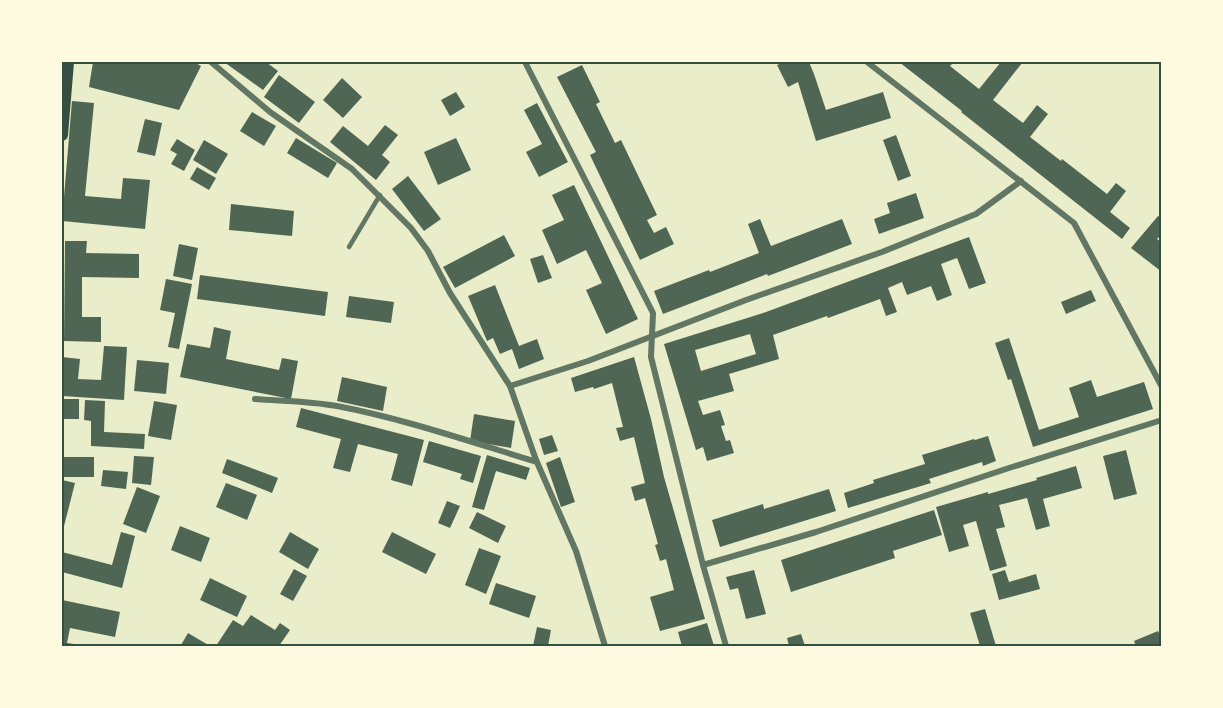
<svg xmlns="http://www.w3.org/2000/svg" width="1223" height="708" font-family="'IBM Plex Sans',sans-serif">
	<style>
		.building { fill: #4f6655; fill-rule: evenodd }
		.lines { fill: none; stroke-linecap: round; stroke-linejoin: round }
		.service { stroke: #617663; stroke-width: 4.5 }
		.minor { stroke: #617663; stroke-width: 6 }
		.secondary { stroke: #344e41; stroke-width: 12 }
		.neatline { fill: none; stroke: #344e41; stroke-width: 2 }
	</style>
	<rect width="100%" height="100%" fill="#e9edc9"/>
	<g class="building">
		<path d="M93,62H194L201,66L179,110L89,87Z"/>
		<path d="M224,62H266L278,71L263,90Z"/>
		<path d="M784,62H809L814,74L826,110L883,92L891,118L816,141L798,82L788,87L777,65Z"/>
		<path d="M899,62H954L950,66L979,89L1001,62H1020L1022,63L993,100L1023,123L1037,105L1048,114L1030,137L1061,161L1062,159L1107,194L1116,183L1126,191L1110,212L1130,228L1122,239L961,112L962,111Z"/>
		<path d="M582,65L600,102L596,104L615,143L621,140L657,215L647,220L654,233L666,227L674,244L640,260L590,155L596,152L557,77Z"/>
		<path d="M279,75L315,102L299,123L264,97Z"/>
		<path d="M342,78L362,97L343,118L323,100Z"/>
		<path d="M456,92L465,107L450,116L441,100Z"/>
		<path d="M72,101L94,103L85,196L121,199L123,178L150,180L145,229L62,221Z"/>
		<path d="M537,103L568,162L539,177L526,152L542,144L524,110Z"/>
		<path d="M252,112L276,126L264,146L240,131Z"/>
		<path d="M145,119L162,123L155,156L137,152Z"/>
		<path d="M385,125L398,135L382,155L390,162L376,180L330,142L343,126L368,146Z"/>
		<path d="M896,135L911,176L898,181L883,140Z"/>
		<path d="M296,138L337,163L328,178L287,153Z"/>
		<path d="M456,138L471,170L438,185L424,152Z"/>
		<path d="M177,139L195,150L184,171L171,164L177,154L170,150Z"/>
		<path d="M204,140L228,154L216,174L193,160Z"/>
		<path d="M197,167L216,178L209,190L190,179Z"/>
		<path d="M408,176L441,219L424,231L392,189Z"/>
		<path d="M574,185L638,319L606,334L586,290L602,283L586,250L557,264L542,230L564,220L552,195Z"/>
		<path d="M916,193L924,218L879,234L874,219L890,213L887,203Z"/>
		<path d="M231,204L294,211L292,236L229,230Z"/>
		<path d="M1158,216L1162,219V234L1157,239L1162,243V272L1131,248Z"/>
		<path d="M760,219L771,246L842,219L852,244L768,276L767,274L663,314L654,291L709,270L710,272L759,253L748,224Z"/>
		<path d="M504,235L515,256L455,288L443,267Z"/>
		<path d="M969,237L986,283L969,289L957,258L941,264L952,295L937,301L931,286L907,295L902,282L888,288L897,312L886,316L880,299L828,318L827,316L773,335L779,359L729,374L734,391L698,401L703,415L720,410L725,425L721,426L726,441L730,440L734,453L707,461L703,447L696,450L664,344L766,312ZM750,334L756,354L701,371L695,350Z"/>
		<path d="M65,241H87L86,253L139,254V278L82,277V317H101V342L64,341Z"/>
		<path d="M179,244L198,248L192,280L173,276Z"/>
		<path d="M543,255L552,278L538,283L530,259Z"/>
		<path d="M200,275L328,292L325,316L197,299Z"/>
		<path d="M166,279L192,284L179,349L168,347L175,313L160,310Z"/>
		<path d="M495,285L519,346L537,339L544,359L519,369L512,349L500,354L493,338L487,341L468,296Z"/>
		<path d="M1091,290L1096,301L1066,314L1061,302Z"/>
		<path d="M349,296L394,302L391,323L346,317Z"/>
		<path d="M214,327L231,331L226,359L279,370L282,358L298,361L291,399L180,377L187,344L210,348Z"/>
		<path d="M1009,338L1039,430L1079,417L1069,388L1091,380L1097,397L1144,382L1153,409L1033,447L1011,379L1008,380L995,343Z"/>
		<path d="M104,346L127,347L124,400L62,396V357L80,359L78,379L101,380Z"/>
		<path d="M634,357L651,419L664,477L705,619L660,631L650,597L674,590L666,559L660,561L655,545L658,544L645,498L635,501L631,487L645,483L634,437L620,441L616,428L623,427L612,383L594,389L593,387L575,392L571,378Z"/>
		<path d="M137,360L169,363L166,394L134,391Z"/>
		<path d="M342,377L387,387L383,411L337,401Z"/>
		<rect x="62" y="399" width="17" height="20"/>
		<path d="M85,400L105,401L104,432L145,434L144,449L91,446V421L84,420Z"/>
		<path d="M154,401L177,405L171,440L148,436Z"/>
		<path d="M301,408L424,440L412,486L391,480L398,454L358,444L350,472L333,468L341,439L296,427Z"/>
		<path d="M474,414L515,421L511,448L470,441Z"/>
		<path d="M552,435L558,451L544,455L539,439Z"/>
		<path d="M988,436L996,461L983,466L982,462L929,479L931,483L848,508L844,493L874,483L873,480L925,464L922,455L974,439L975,440Z"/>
		<path d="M429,441L481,456L473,483L460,479L462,474L423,462Z"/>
		<path d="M1126,450L1137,494L1114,500L1103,456Z"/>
		<path d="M487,455L530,468L526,480L496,471L484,510L472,507Z"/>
		<path d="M134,456L154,457L151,485L132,483Z"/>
		<rect x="63" y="457" width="31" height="20"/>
		<path d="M560,457L575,502L561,507L546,463Z"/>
		<path d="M227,459L278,478L272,493L222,473Z"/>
		<path d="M1076,466L1082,488L1043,499L1050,526L1036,530L1027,498L999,505L1005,527L996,529L1007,566L990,571L976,521L963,525L969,546L949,552L936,507L988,492V494L1037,480L1036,478Z"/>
		<path d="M103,470L128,472L126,489L101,486Z"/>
		<path d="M62,480L75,483L62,534Z"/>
		<path d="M226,483L257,495L247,520L216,507Z"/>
		<path d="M137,487L160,496L146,533L123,524Z"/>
		<path d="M829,489L836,511L720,547L712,520L763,504L764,509Z"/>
		<path d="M447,501L460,506L450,528L438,523Z"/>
		<path d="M934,510L942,535L893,551L895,558L791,592L781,560Z"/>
		<path d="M477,512L506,526L498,543L469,528Z"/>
		<path d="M180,526L210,538L201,562L171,550Z"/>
		<path d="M121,532L135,536L122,588L62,572V552L112,565Z"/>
		<path d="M290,532L319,549L308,569L279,552Z"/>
		<path d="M392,532L436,554L426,574L382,552Z"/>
		<path d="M479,548L501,556L486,594L465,585Z"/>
		<path d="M294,569L307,576L293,601L280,594Z"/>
		<path d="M754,570L766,614L746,619L738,588L730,590L726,577Z"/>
		<path d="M1005,570L1009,582L1036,574L1040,589L999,600L992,574Z"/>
		<path d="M210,578L247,596L237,617L200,600Z"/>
		<path d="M496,583L536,596L529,618L489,604Z"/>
		<path d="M62,600L120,612L115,637L70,628L67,643L81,645V646H62Z"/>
		<path d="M985,609L996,646H980L970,613Z"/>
		<path d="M251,615L275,630L280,623L290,630L279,646H216L233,620L243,626Z"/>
		<path d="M707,623L714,646H682L678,632Z"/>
		<path d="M537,627L551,630L548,646H533Z"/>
		<path d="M1158,631L1162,640V646H1136L1134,641Z"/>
		<path d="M188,633L210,646H184L181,645Z"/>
		<path d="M801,634L805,646H789L787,638Z"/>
	</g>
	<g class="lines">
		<path class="service" d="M349,247L380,195"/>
		<g class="minor">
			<path d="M211,62L270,112L352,169L411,228L428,251L450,293L510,386L536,460L576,551L605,646"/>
			<path d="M525,62L653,313L651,357L703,565L726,646"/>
			<path d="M867,62L1074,223L1162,387"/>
			<path d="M510,386L588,361L746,300L882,252L976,214L1021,181"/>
			<path d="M255,399C282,401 310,401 337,406C405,419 471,442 537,462"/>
			<path d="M703,565L816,532L1009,468L1162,420"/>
		</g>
		<path class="secondary" d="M62,135L68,62"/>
	</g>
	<rect width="1223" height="708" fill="none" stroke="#fefae0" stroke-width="126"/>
	<rect x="63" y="63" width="1097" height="582" class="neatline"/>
</svg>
